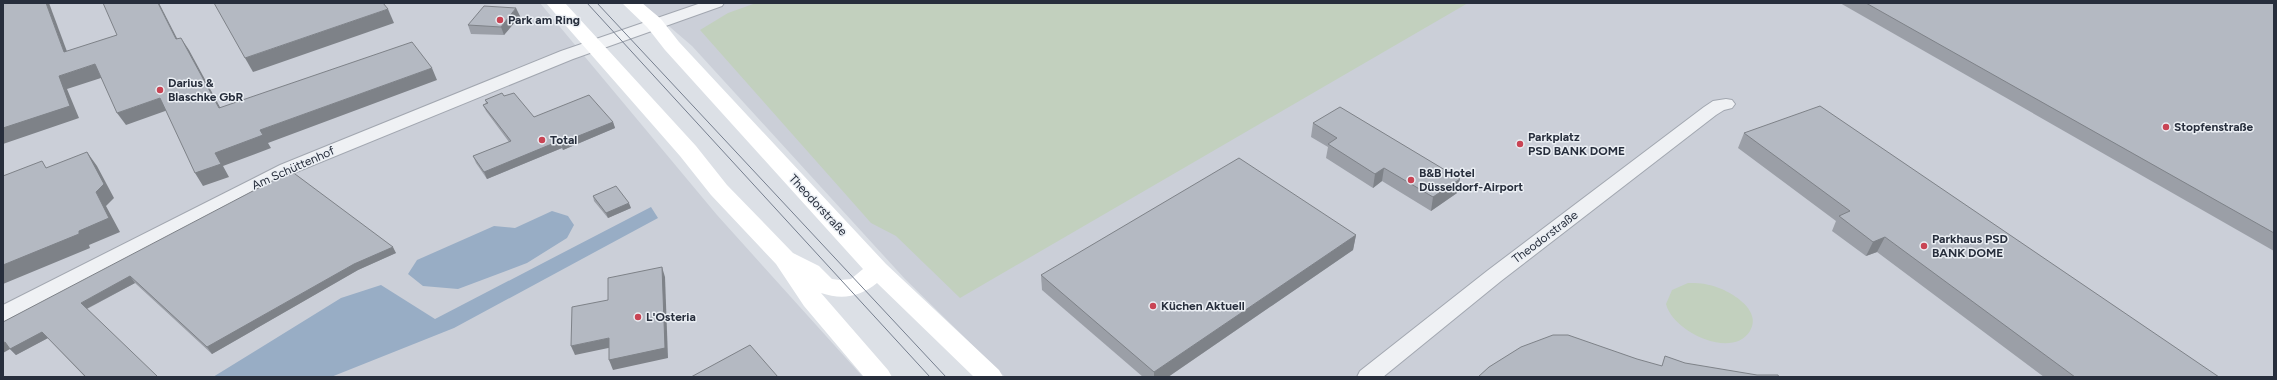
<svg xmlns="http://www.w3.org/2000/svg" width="2277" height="380" font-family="Figtree,sans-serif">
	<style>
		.built { fill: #cbcfd8 }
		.green { fill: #c2d0be }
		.water { fill: #98adc5 }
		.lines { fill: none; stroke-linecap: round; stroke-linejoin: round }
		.street-casing { stroke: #a2a7b0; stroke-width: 2 }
		.street { fill: #eff1f4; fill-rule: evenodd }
		.secondary { fill: #fff; fill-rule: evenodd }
		.tram { stroke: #767f8f; stroke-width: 1 }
		.wall { fill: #9b9fa7 }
		.shaded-wall { fill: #7e8288 }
		.building { fill: #b4b9c2; stroke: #7e8288 }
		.poi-dot { fill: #c94454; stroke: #ebeff4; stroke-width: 1.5 }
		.labels { text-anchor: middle; stroke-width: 3; stroke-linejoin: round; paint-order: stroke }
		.poi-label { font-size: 12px; font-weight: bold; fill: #272e3c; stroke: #ebeff4; text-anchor: start }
		.street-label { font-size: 12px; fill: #272e3c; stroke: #ebeff4 }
	</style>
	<rect width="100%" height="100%" fill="#dce0e6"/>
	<g class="built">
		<path d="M3,3H540L717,215L863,377H3Z"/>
		<path d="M642,3H2274V377H1005L905,279L692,46Z"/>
	</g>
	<g class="green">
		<path d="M756,3H1468L960,298L896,236L871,223L700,30L728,13Z"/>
		<path d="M1688,283C1695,283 1702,283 1709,285C1726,288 1764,309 1750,331C1732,360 1673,332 1666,304L1672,290Z"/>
	</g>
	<g class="water">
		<path d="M651,207L658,218L454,328L331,377H213L341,298L381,285L435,319Z"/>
		<path d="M552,211L568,216L574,225L567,238L527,263L458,289L423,286L408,274L417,260L494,226L515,228Z"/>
	</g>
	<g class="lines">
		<defs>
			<g id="street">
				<path d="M701,3H724L722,6L573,59L294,173L3,322V305L280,165L561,51Z"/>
				<path d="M1726,99L1732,100L1735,104L1732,108L1724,110L1716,115L1501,281L1383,377H1357L1360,371L1487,271L1704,107L1713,101Z"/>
			</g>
		</defs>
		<use href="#street" class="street-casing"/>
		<use href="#street" class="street"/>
		<path class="secondary" d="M546,3H565L696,146L727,185L793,253L819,266L832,279L840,280L851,279L863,269L665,50L647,27L622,3H642L661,19L679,42L886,264L999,370L1003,377H974L877,283C860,297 842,300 821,293L888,370L892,377H864L804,306L776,264L711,195L680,156Z"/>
		<g class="tram">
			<path d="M587,3L930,377"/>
			<path d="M597,3L946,377"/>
		</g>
	</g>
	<g class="wall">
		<path d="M1840,3H2274V251Z"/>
		<path d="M520,16L504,35L471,34L468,25Z"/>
		<path d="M504,96L534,117L613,122L615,128L563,150L562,148L487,179L476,163L473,156L509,142L486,111L483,105L486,103L485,100Z"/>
		<path d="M1313,123L1457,193L1431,211L1382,181L1373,188L1326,158L1328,147L1311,137Z"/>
		<path d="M1744,133L2219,377H2044L1877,252L1866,256L1832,231L1836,221L1738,148Z"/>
		<path d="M291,171L396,253L358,270L212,354L135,283L87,309L157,377H85L48,338L16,355L10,349Z"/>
		<path d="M593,196L631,208L608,218L594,201Z"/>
		<path d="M1356,235L1353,250L1168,377H1143L1042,290L1041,275Z"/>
	</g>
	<g class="shaded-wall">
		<path d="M46,3H49L72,65L64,52Z"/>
		<path d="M158,3H159L184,52L176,39Z"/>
		<path d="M516,8L520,16L504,35L501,27Z"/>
		<path d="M388,9L394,23L253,72L245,58Z"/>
		<path d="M181,38L189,50L227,120L219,108Z"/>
		<path d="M95,64L104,77L67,89L79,118L3,144V128L59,76Z"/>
		<path d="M432,68L437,80L268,143L271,148L223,166L229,177L203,186L195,173L215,153L260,130Z"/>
		<path d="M160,98L168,110L126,125L117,113Z"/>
		<path d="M613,122L615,128L563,150L561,143Z"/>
		<path d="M559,141L562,148L487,179L484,172Z"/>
		<path d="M87,152L97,166L114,198L106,206L120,232L89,245L90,248L3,284V265L79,231L96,192Z"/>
		<path d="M1384,168L1382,181L1373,188L1375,174Z"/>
		<path d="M1460,179L1457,193L1431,211L1433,197Z"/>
		<path d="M629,203L631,208L608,218L606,213Z"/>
		<path d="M1356,235L1353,250L1168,377H1154V372Z"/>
		<path d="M1885,237L1877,252L1866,256L1873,242Z"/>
		<path d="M393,247L396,253L358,270L212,354L207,347L354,264Z"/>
		<path d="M662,267L665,277L668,358L613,370L609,360Z"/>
		<path d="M130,276L135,283L86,309L81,303Z"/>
		<path d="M42,332L48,338L16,355L10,349L3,353V343L5,342Z"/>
		<path d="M609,338L613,347L575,355L571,346Z"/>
	</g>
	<g class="building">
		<path d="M3,3H46L64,52L117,35L103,3H158L176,39L181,38L219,108L412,42L432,68L260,130L263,135L215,153L221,164L195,173L160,98L117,113L95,64L59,76L70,106L3,128Z"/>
		<path d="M214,3H383L388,9L245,58Z"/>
		<path d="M1866,3H2274V233Z"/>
		<path d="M484,6L516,8L501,27L468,25Z"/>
		<path d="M502,93L504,96L514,93L534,117L589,95L613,122L561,143L559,141L484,172L473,156L511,141L483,105L488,103L485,100Z"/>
		<path d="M1820,106L2219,377H2075L1885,237L1873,242L1839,216L1850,211L1744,133Z"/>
		<path d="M1340,107L1460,179L1433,197L1384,168L1375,174L1328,144L1337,138L1313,123Z"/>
		<path d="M87,152L104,184L96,192L109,218L79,231V234L3,265V176L42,161L46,168Z"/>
		<path d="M1239,158L1356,235L1154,372L1041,275Z"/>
		<path d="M291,171L393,247L354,264L207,347L130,276L81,303L157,376L156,377H86L42,332L10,349L5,342L3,343V322Z"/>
		<path d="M616,186L629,203L606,213L593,196Z"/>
		<path d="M662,267L665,348L609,360V338L571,346L572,307L608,300V278Z"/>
		<path d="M1553,335H1568L1637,359L1662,366L1665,356L1685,363L1757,375H1778L1779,377H1478L1489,367L1521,347Z"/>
		<path d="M750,345L778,377H691Z"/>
	</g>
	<g class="poi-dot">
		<circle cx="500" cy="20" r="4"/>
		<circle cx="160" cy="90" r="4"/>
		<circle cx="2166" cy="127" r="4"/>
		<circle cx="542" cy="140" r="4"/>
		<circle cx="1520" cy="144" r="4"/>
		<circle cx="1411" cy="180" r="4"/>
		<circle cx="1924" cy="246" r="4"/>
		<circle cx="1153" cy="306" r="4"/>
		<circle cx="638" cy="317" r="4"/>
	</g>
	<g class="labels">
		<g class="poi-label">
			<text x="508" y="24">Park am Ring</text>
			<text x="168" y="87">Darius &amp;<tspan x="168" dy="14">Blaschke GbR</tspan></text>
			<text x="2174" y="131">Stopfenstraße</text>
			<text x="1528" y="141">Parkplatz<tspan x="1528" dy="14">PSD BANK DOME</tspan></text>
			<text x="550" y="144">Total</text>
			<text x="1419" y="177">B&amp;B Hotel<tspan x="1419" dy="14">Düsseldorf-Airport</tspan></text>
			<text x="1932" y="243">Parkhaus PSD<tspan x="1932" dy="14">BANK DOME</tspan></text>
			<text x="1161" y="310">Küchen Aktuell</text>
			<text x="646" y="321">L'Osteria</text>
		</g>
		<g class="street-label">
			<text transform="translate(293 168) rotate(-24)" y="4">Am Schüttenhof</text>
			<text transform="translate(818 205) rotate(47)" y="4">Theodorstraße</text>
			<text transform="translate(1545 237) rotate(-37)" y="4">Theodorstraße</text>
		</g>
	</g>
	<rect width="2277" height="380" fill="none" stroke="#272e3c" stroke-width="8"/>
</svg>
